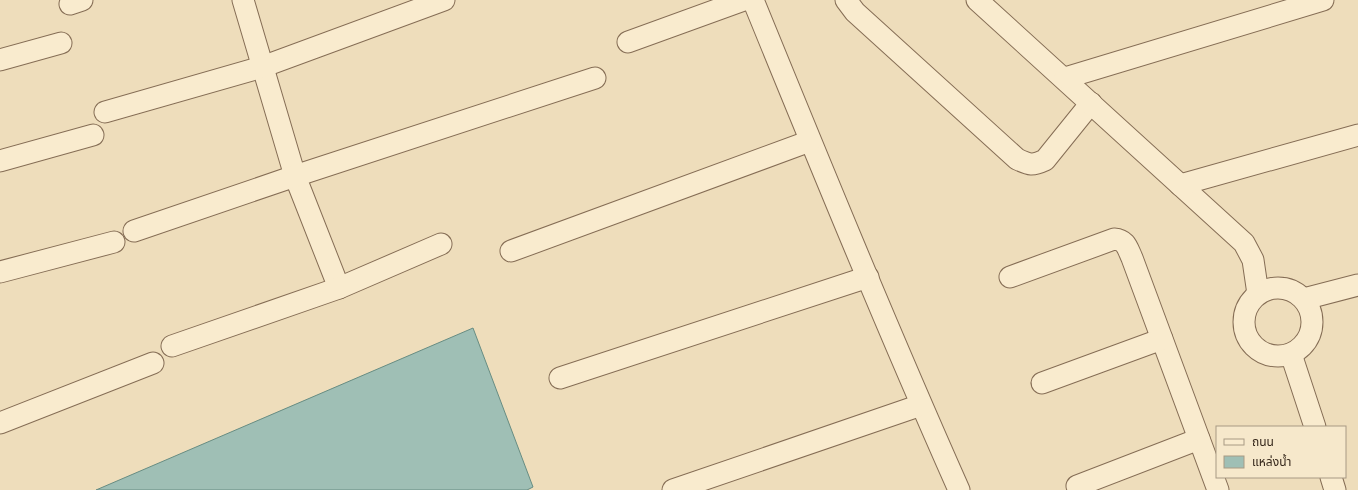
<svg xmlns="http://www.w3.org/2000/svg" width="1358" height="490" font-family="'Times New Roman','Noto Sans Thai',serif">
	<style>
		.water { fill: #9fbfb5; stroke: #678c82 }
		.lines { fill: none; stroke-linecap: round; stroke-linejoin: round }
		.street-casing { stroke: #856d55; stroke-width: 23 }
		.street { stroke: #f9ebce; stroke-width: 21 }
	</style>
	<rect width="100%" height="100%" fill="#edb"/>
	<path class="water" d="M473,328L533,487L527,490H96Z"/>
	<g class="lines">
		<defs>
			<g id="street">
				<path d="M243,0L295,176L339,288"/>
				<path d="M753,0C820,164 887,328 959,490"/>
				<path d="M846,0L855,12L1017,159C1030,165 1032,166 1045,160L1091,103"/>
				<path d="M977,0L1244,243L1253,260L1258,294"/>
				<path d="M70,4L82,0"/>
				<path d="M628,42L744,0"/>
				<path d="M0,60L61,43"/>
				<path d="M1065,78L1323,0"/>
				<path d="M105,112L262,67L444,0"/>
				<path d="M0,161L93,135"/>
				<path d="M1180,185L1358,135"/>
				<path d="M134,231L295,176L595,78"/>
				<path d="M511,251L810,141"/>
				<path d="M0,272L114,242"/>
				<path d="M1010,277L1114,239C1126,240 1127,247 1132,258L1218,490"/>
				<circle cx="1278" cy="322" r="34"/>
				<path d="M1304,299L1358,285"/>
				<path d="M172,346L339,288L441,244"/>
				<path d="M1291,354L1315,427"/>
				<path d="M560,378L868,277"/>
				<path d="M1042,383L1162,339"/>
				<path d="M0,423L153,363"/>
				<path d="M1331,477L1335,490"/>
				<path d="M1077,486L1199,439"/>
				<path d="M673,490L921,405"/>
			</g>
		</defs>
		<use href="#street" class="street-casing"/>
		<use href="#street" class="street"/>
	</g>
	<rect x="1216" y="426" width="130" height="52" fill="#f6e8cb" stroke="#a89a84"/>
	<rect x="1224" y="439" width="20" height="6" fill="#f9ebce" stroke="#a89a84"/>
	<text x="1252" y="446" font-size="12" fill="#34261a">ถนน</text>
	<rect x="1224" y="456" width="20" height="12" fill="#9fbfb5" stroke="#a89a84"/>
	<text x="1252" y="466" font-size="12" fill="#34261a">แหล่งน้ำ</text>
</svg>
